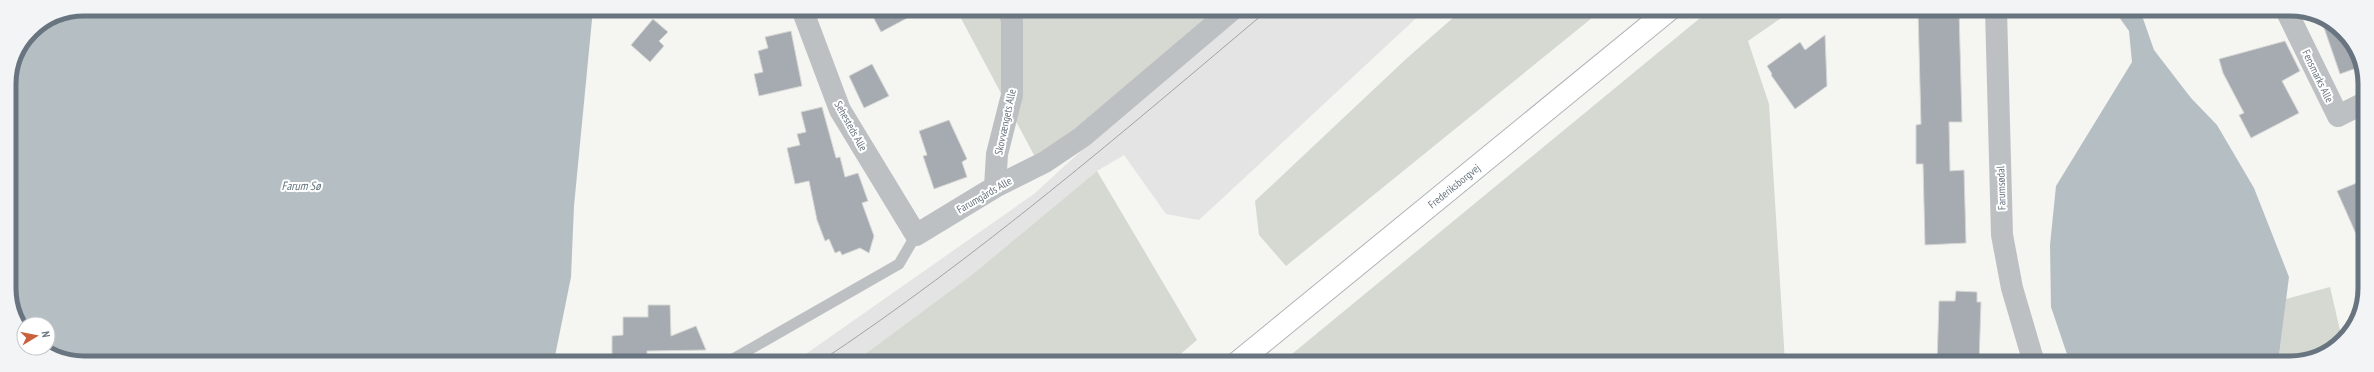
<svg xmlns="http://www.w3.org/2000/svg" width="2374" height="372" font-family="'PT Sans Narrow',sans-serif">
	<style>
		.built { fill: #e3e4e3 }
		.green { fill: #d5d9d2 }
		.water { fill: #b5bfc3 }
		.building { fill: #a5abb0; stroke: #d7d7d5 }
		.lines { fill: none; stroke-linecap: round; stroke-linejoin: round }
		.secondary-casing { stroke: #b0b4b8; stroke-width: 24 }
		.lane { stroke: #bdc0c3; stroke-width: 11 }
		.street { stroke: #bdc0c3; stroke-width: 22 }
		.secondary { stroke: #fff; stroke-width: 22 }
		.tram { stroke: #9fa4a9; stroke-width: 1 }
		.labels { text-anchor: middle; stroke-width: 4; stroke-linejoin: round; paint-order: stroke }
		.street-label { font-size: 11px; fill: #68747f; stroke: #fff }
		.water-label { font-size: 12px; font-style: italic; fill: #64757c; stroke: #fff }
		.rim { fill: none; stroke: #68747f; stroke-width: 5 }
	</style>
	<rect width="100%" height="100%" fill="#f5f5f2"/>
	<path class="built" d="M1249,9H1426L1199,220L1166,214L1124,155L1097,171L973,274L853,363H793L1034,194L1105,129Z"/>
	<g class="green">
		<path d="M956,9H1221L1042,170Z"/>
		<path d="M1463,9H1603L1286,266L1259,235L1255,201L1406,59Z"/>
		<path d="M1711,9H1794L1748,41L1769,104L1785,363H1281Z"/>
		<path d="M1097,171L1197,340L1170,363H853L973,274Z"/>
		<path d="M2330,287L2342,339L2340,344L2290,363H2278L2286,299Z"/>
	</g>
	<g class="water">
		<path d="M84,9H593L574,206L571,277L555,356L547,363L74,362L43,348H48V324H24V327L12,307L9,84L15,55L31,31L56,15Z"/>
		<path d="M2114,10H2140L2154,50L2191,98L2217,125L2254,188L2289,277L2278,363H2070L2051,307L2050,245L2056,186L2132,62L2129,31Z"/>
	</g>
	<g class="building">
		<path d="M869,9H924L881,32Z"/>
		<path d="M1918,10H1959L1962,122H1949L1950,171L1964,170L1966,243L1925,245L1923,164H1916V125L1921,124Z"/>
		<path d="M653,19L668,32L659,41L664,46L650,62L631,45Z"/>
		<path d="M2321,19L2340,28L2362,66L2340,74Z"/>
		<path d="M791,31L802,86L759,96L754,74L763,72L758,51L768,48L765,37Z"/>
		<path d="M1825,35L1827,86L1795,109L1771,75L1772,74L1767,66L1800,42L1805,50Z"/>
		<path d="M2285,41L2300,71L2282,81L2299,113L2251,138L2239,115L2244,113L2223,73L2219,59Z"/>
		<path d="M872,64L889,96L864,108L849,76Z"/>
		<path d="M822,107L836,158L840,157L845,177L858,173L868,201L862,203L874,236L869,253L860,248L842,255L840,251L835,253L829,239L825,241L817,220L809,181L795,184L787,148L800,145L797,134L806,132L801,112Z"/>
		<path d="M949,120L967,159L962,162L967,177L934,189L923,156L927,155L919,131Z"/>
		<path d="M2364,180V252L2337,191Z"/>
		<path d="M1956,291L1977,292V302H1981L1979,363H1937L1939,301H1955Z"/>
		<path d="M648,305H670L671,336L696,326L706,350L647,351V363H612V336L623,335V317H648Z"/>
	</g>
	<g class="lines">
		<defs>
			<path id="secondary" d="M1237,363L1670,9"/>
		</defs>
		<use href="#secondary" class="secondary-casing"/>
		<path class="lane" d="M726,363L899,264L916,235"/>
		<g class="street">
			<path d="M802,9L840,110L916,235L995,187L1045,162L1082,137L1233,9"/>
			<path d="M1996,10L2002,235L2012,288L2034,363"/>
			<path d="M2286,10L2338,116L2364,103"/>
			<path d="M995,187L997,154L1012,95V21L1009,9"/>
		</g>
		<use href="#secondary" class="secondary"/>
		<path class="tram" d="M818,363C978,257 1123,132 1269,9"/>
	</g>
	<g class="labels">
		<g class="street-label">
			<text transform="translate(2318 76) rotate(64)" y="4">Fensmarks Alle</text>
			<text transform="translate(1005 122) rotate(-78)" y="4">Skovvængets Alle</text>
			<text transform="translate(851 126) rotate(61)" y="4">Sehesteds Alle</text>
			<text transform="translate(1454 186) rotate(-39)" y="4">Frederiksborgvej</text>
			<text transform="translate(2001 188) rotate(-92)" y="4">Farumsødal</text>
			<text transform="translate(984 195) rotate(-30)" y="4">Farumgårds Alle</text>
		</g>
		<g class="water-label">
			<text x="301" y="190">Farum Sø</text>
		</g>
	</g>
	<path d="M0 0H2374V372H0ZM84 16H2290A68 68 0 0 1 2358 84V288A68 68 0 0 1 2290 356H84A68 68 0 0 1 16 288V84A68 68 0 0 1 84 16Z" fill="#f3f4f5" fill-rule="evenodd"/>
	<path class="rim" d="M84 16H2290A68 68 0 0 1 2358 84V288A68 68 0 0 1 2290 356H84A68 68 0 0 1 16 288V84A68 68 0 0 1 84 16Z"/>
	<g transform="translate(36 336) rotate(80)"><circle r="19" fill="#ffffff" stroke="#c3c7cc"/>
	<path d="M0-3L7 15L0 10L-7 15Z" fill="#cb613c"/>
	<text y="-6" font-size="11" font-weight="bold" text-anchor="middle" fill="#68747f">N</text>
	</g>
</svg>
